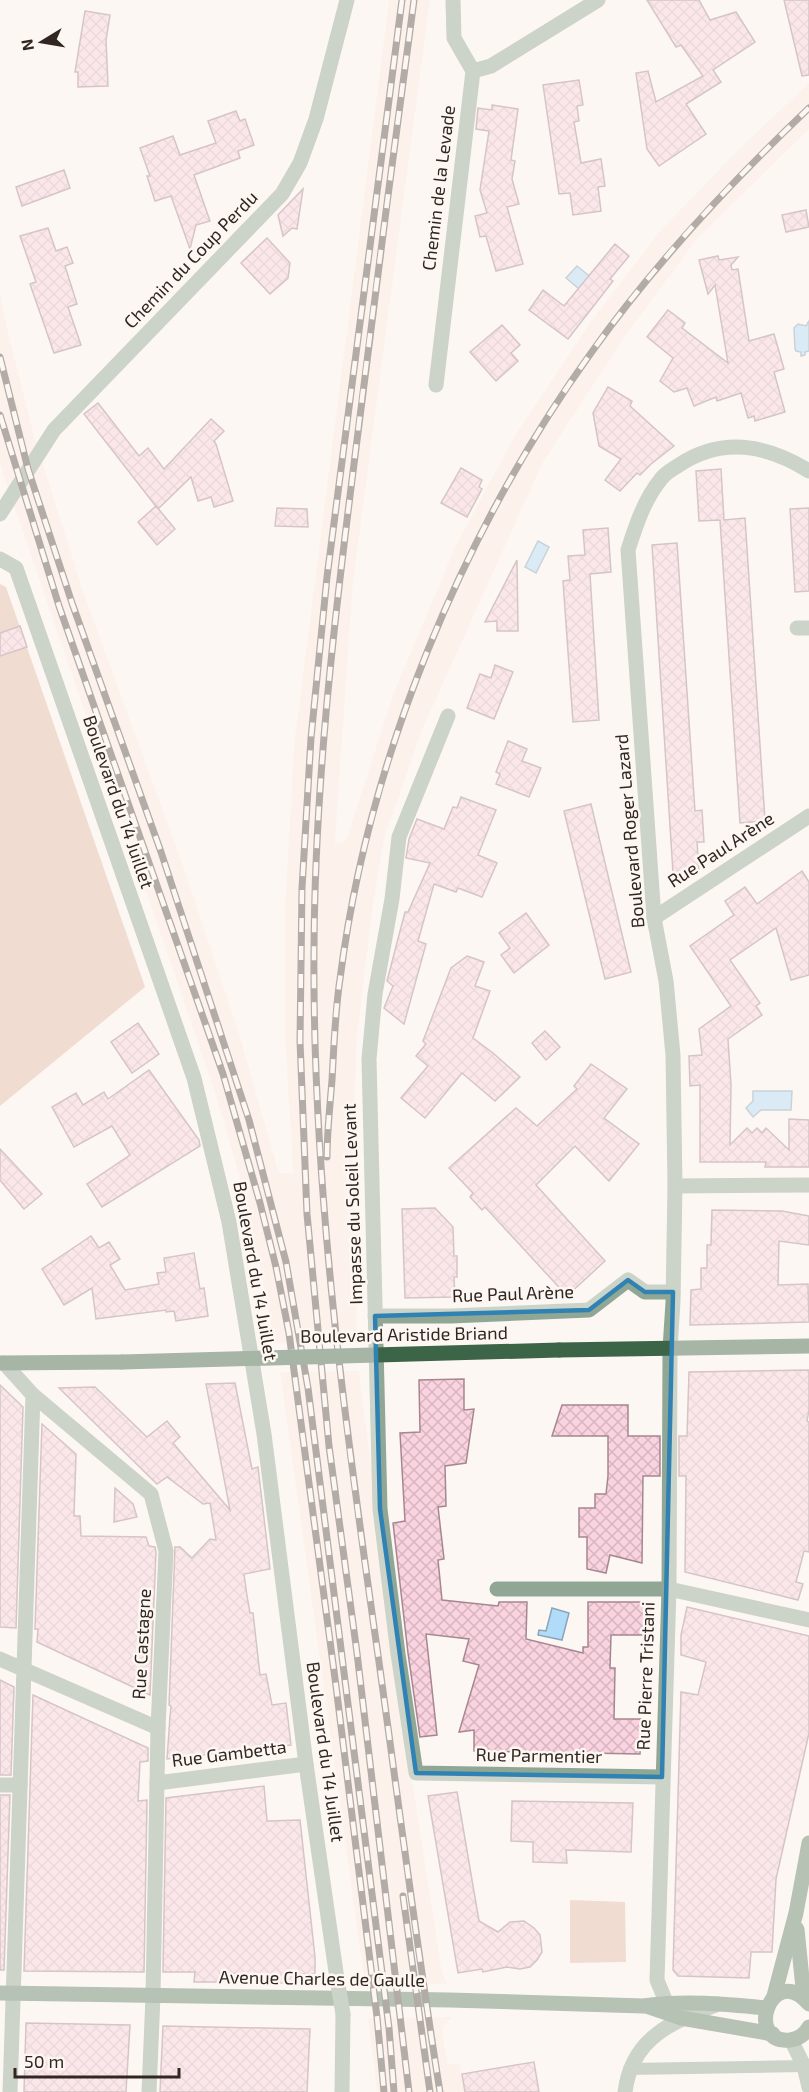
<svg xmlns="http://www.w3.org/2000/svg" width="809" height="2092" font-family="'Exo 2',sans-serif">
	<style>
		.built { fill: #faebe2 }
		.grass { fill: #e0bba7 }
		.water { fill: #b1dcf9; stroke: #8ba5b8; stroke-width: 1.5 }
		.building { fill: url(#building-cross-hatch); stroke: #a68791; stroke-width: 1.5 }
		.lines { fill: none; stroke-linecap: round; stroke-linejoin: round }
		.lane { stroke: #91a796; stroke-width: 12 }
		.street { stroke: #91a796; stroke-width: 15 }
		.secondary { stroke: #608068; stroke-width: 15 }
		.primary { stroke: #3c6447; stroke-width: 15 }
		.rail-casing { stroke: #594f49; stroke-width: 7 }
		.rail { stroke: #fdf7f3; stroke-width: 4.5; stroke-dasharray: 14; stroke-linecap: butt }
		.street-bridge { stroke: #91a796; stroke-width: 15 }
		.primary-bridge { stroke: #3c6447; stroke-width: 15 }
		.marked { fill: none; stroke: #3082b3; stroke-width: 4.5; stroke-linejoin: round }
		.labels { text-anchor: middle; stroke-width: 5; stroke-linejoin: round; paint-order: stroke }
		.street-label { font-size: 18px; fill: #312620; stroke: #fdf7f3 }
	</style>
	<defs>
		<pattern id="building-cross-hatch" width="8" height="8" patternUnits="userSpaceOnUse" patternTransform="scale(1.5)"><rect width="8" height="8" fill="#f9d3df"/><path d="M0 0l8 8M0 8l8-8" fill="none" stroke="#d6b5bf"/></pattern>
	</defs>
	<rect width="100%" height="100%" fill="#fdf7f3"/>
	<g class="built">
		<path d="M389,0H430L353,583L335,843L346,841L393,695L455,547L514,437L594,317L661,230L740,148L809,83V129L696,240L626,335L543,462L422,730L384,839L373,905L357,1036L352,1180L358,1341L275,1343L246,1199L215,1093L0,465V291L8,332L33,432L83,591L185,871L239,1033L279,1173H293L285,1037V906L294,744Z"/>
		<path d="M359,1371L406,1740L442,1972L447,1984L365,1986L280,1372Z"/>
		<path d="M452,2017L443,2027V2039L448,2064L460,2063L465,2092H377L368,2018Z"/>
	</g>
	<g class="grass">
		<path d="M0,584L6,587L145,987L0,1106Z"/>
		<path d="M570,1900L625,1902L626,1962L570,1963Z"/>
	</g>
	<g class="water">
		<path d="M577,266L603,287L591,299L566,278Z"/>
		<path d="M809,321V351L805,352V355L801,356V352L796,351L795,349L794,328L798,324L806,326Z"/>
		<path d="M538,541L549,547L536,573L525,567Z"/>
		<path d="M753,1091H792L791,1110H761L753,1117L746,1108L753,1101Z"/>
		<path d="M552,1608L569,1613L562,1640L538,1635L539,1630L546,1631Z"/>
	</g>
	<g class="building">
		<path d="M647,0H699L710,20L736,12L755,42L713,70L721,82L686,104L706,134L659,166L647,149L636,73L648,71L656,102L703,76L681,45L676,47Z"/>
		<path d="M784,0H809V75L802,76Z"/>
		<path d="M85,11L110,15L106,40L108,86L78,87V72H75Z"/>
		<path d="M579,80L583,105L577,106L579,121L574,122L581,163L601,159L605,186L598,187L601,211L573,215L570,193L559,194L543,85Z"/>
		<path d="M492,105L518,109L511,160L515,161L512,179L519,204L507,207L523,264L496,271L486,236L480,237L475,216L487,213L480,190L489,131L476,129L478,108L492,110Z"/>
		<path d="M236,111L240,121L245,119L254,145L238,151L240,158L194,175L210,221L196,225L190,249L171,196L155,201L147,176H150L140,148L173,136L180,155L216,143L208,121Z"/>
		<path d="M64,170L70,188L22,206L16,187Z"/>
		<path d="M303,189L297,229L292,228L283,236L278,215Z"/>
		<path d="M806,210L809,227L786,232L782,215Z"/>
		<path d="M48,228L56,251L67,247L73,263L65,266L77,304L68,307L81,345L54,353L30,284L36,282L20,236Z"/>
		<path d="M267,238L290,263L288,278L270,294L241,263Z"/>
		<path d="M615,244L629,256L610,279L613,281L568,339L529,310L543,290L564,306Z"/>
		<path d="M718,256L719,260L738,257L731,265L732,270L738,269L749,341L774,334L784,369L774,372L785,412L755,421L754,416L748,418L741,393L717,401L716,397L694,406L687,388L674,392L660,381L673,358L647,337L668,310L685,323L682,328L728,363L715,285L708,294L699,260Z"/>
		<path d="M502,325L520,345L511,353L518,361L496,381L470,352Z"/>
		<path d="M608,387L632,401L630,406L674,446L651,464L640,475L637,473L620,491L605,480L621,459L599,446L593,413Z"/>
		<path d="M98,403L139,456L148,448L164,469L211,419L224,431L214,441L216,444L233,501L214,507L211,497L198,501L191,477L158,509L84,414Z"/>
		<path d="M461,468L482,480L479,487L482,489L467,517L441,503Z"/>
		<path d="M721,469L724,520L745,518L765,821L740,823L720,520L699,521L696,471Z"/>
		<path d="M156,506L175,529L157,545L138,522Z"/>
		<path d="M277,508L307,509L308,527L275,526Z"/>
		<path d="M809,508V591L795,592L790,509Z"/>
		<path d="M608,528L611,572L590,574L599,720L573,722L563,581L570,580L568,556L585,555L583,530Z"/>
		<path d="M677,543L695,811L702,810L704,842H697L699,871L673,873L652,545Z"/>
		<path d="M517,560L518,631H497V621L485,622Z"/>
		<path d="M20,626L27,647L0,656V633Z"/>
		<path d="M495,665L513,672L494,719L467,708L480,674L491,678Z"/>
		<path d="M508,741L527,749L522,761L541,768L529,797L496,784L500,774L496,772Z"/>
		<path d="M461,797L496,810L478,855L497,863L482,897L458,888L456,892L434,884L418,941L426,944L404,1024L384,1008L393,986L387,981L405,912H408L430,863L406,858L409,839L417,819L444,829L453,807L457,808Z"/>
		<path d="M591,804L631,972L605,979L564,811Z"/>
		<path d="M802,871L809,882V975L791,980L776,928L730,960L760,1003L756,1006L762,1015L728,1039L731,1085L730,1145L747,1128L752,1133L757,1128L762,1133L766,1128L789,1150V1119L809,1120V1167H765L766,1162H700V1085L690,1086L689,1056L702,1055L699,1029L731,1006L690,946L734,915L725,901L745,887L757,904Z"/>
		<path d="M526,913L549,945L514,973L501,955L510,948L499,933Z"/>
		<path d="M467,956L484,962L475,986L490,991L473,1038L493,1053L520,1077L495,1101L462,1073L425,1118L401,1098L428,1066L416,1056L426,1044L423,1041L451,968Z"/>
		<path d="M138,1023L159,1054L132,1073L111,1042Z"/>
		<path d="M545,1031L560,1047L546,1060L532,1043Z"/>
		<path d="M591,1064L627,1089L604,1118L639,1144L609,1181L575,1146L536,1185L605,1261L567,1296L485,1207L482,1210L470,1197L473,1193L449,1168L516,1108L537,1126L577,1089L574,1086Z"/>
		<path d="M149,1070L199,1140L200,1146L102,1207L87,1184L130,1155L112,1126L74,1147L52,1107L76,1093L83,1105L104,1092L108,1099Z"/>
		<path d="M0,1149L42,1194L24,1209L0,1180Z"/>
		<path d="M435,1208L453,1227L454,1256H457V1277H454L455,1297L405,1298L402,1209Z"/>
		<path d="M712,1210L782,1211L809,1216V1245L779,1241L778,1285L808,1284L809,1322L690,1325L691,1290L701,1289V1268H707V1245H711Z"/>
		<path d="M91,1236L99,1248L109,1242L120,1259L110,1265L125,1290L159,1284L157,1273L166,1272L164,1258L194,1253L200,1289L204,1288L208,1316L176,1321L174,1311L166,1312V1310L96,1319L92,1288L64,1305L42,1269Z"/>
		<path d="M809,1370V1410L807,1421L809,1422V1552L804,1551L796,1582L803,1584L798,1600L685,1572L686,1476H679V1436H687L689,1372Z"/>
		<path d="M464,1379V1410L474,1409L466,1463L445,1466L446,1506L438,1507L444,1559L438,1560L442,1600L498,1606L499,1602H527L526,1639L583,1653V1647H588V1602H654L653,1635H611L610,1668H615L614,1719H641L640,1754L474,1751V1730L459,1732L479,1665L463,1661L469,1639L426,1634L437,1735L420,1737L408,1653L393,1523L405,1521L400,1433L420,1432L419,1380Z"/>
		<path d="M235,1383L252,1469L258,1467L270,1569L244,1574L247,1596L250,1613H253L260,1675L266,1674L272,1705L286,1703L291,1745L167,1759L170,1717L171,1706L169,1705L175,1547H180L192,1558L210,1539L216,1540L210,1503L203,1504L167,1477L157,1484L59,1388L95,1387L147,1437L167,1421L180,1437L173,1443L230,1510L206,1384Z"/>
		<path d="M0,1385L23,1407L16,1628L0,1627Z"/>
		<path d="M562,1405H628V1436H660V1476H643L642,1563L610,1555L606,1573L587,1569V1537H579V1508H595V1494H606L608,1476V1436H552Z"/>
		<path d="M42,1424L76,1454L74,1516H80L81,1536L146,1537L149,1546L155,1547L156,1552L150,1695L37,1642L38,1629H35Z"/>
		<path d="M115,1488L133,1504L137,1517L114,1522Z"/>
		<path d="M687,1607L809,1636V1733L776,1879L772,1952H751L749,1978L678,1976L673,1970L681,1692L698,1695L706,1662L681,1655V1635Z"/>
		<path d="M0,1680L14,1687L11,1775H0Z"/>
		<path d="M33,1695L148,1748V1761L140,1762L138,1801L147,1800L144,1972L24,1971Z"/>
		<path d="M264,1786L267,1821L300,1820L315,1957V1974H295V1983H257L258,1974L220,1973L219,1982H194L195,1972H163L166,1798Z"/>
		<path d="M457,1792L479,1921L498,1932L510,1922L524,1921L534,1928L540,1935L542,1952L537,1960L530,1967L520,1969L507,1967L483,1972L482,1969L458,1973L428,1796Z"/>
		<path d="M0,1795H10L4,1970H0Z"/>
		<path d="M512,1801L633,1803L631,1852L566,1850L567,1863L533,1862V1842L511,1841Z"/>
		<path d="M26,2023L130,2025L126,2092H24Z"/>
		<path d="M163,2026L310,2029L307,2092H160Z"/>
		<path d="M534,2062L539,2092H465L462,2074Z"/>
	</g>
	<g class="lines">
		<path class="lane" d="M629,2069L804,2066"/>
		<g class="street">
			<path d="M473,71L491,66L598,0"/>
			<path d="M436,385L473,71L454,38L453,0"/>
			<path d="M0,514L54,430L282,194L300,163L316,119L347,0"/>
			<path d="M0,559L16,568L194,1078L229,1222L264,1434L306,1764L337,1979"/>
			<path d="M797,628H809"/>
			<path d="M448,716L399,837L392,899L375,994L369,1059L380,1509L398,1654L416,1773L662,1777"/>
			<path d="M654,918L809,816"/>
			<path d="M675,1186L809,1185"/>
			<path d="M375,1316H451L589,1310L628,1280L645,1292H673"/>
			<path d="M4,1363L33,1395L151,1494L166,1551L158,1728L153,1996L149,2092"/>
			<path d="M497,1589H669L809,1620"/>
			<path d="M0,1659L158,1728"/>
			<path d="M157,1783L306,1764"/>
			<path d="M0,1785H20"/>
			<path d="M666,2002L657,1980L669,1589L670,1349L673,1302L675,1186L673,1055L666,981L654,918L628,550C636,525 644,500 661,479C665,473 673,469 679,465C723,436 767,445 809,471"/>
			<path d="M791,2040L804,2066L809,2087"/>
			<path d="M10,2092L33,1395"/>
			<path d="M342,2092L343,2014"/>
			<path d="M625,2092C632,2037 672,2022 718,2004"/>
		</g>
		<g class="secondary">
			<path d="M797,1929L804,1998"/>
			<path d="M0,1993L450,2000L643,2006C684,2000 725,2004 766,2008"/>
			<path d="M774,1996L796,1913L809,1843"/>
			<path d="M809,2004C772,1960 743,2044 790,2040C798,2039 805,2034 809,2027"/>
			<path d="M646,2006L681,2018L773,2034"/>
		</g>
		<g class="primary">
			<path d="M559,1350L809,1346"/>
			<path d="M0,1363L122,1362"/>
		</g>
		<defs>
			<g id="rail">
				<path d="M402,0L327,577L311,738L302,888L300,1041L307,1214L329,1446L357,1653L409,2092"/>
				<path d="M414,0C393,157 372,315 353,472C333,630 315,788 314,947C312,1187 345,1425 379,1662C399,1806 417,1949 440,2092"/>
				<path d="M0,357L28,469L72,603L161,852L249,1120L286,1262L308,1388L389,2028L394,2092"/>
				<path d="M0,415L59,606L223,1074L260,1203L276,1267L289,1333L336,1686L377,2017L384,2092"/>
				<path d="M327,1157C327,1132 330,1106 332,1080C334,1046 335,1012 340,979C368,759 462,532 591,353C655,263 729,184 809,108"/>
				<path d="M403,1896L430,2092"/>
			</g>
		</defs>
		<use href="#rail" class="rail-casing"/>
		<use href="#rail" class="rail"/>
		<path class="street-bridge" d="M337,1979L343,2014"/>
		<path class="primary-bridge" d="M122,1362L559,1350"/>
	</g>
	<path d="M0 0H809V2092H0ZM628,1280L645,1292H673L662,1777L416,1773L380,1509L375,1316L589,1310Z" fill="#fdf7f3" fill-opacity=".55" fill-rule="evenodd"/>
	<path class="marked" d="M628,1280L645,1292H673L662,1777L416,1773L380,1509L375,1316L589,1310Z"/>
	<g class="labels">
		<g class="street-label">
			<text transform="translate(439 188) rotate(-83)" y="6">Chemin de la Levade</text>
			<text transform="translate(191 260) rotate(-46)" y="6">Chemin du Coup Perdu</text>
			<text transform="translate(118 802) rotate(71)" y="6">Boulevard du 14 Juillet</text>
			<text transform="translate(630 831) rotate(-95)" y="6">Boulevard Roger Lazard</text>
			<text transform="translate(721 850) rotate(-33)" y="6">Rue Paul Arène</text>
			<text transform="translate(353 1204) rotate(-92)" y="6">Impasse du Soleil Levant</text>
			<text transform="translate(255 1271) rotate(80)" y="6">Boulevard du 14 Juillet</text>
			<text transform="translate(513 1294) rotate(-2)" y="6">Rue Paul Arène</text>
			<text transform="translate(404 1335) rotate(-1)" y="6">Boulevard Aristide Briand</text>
			<text transform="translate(142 1644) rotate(-87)" y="6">Rue Castagne</text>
			<text transform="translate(646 1676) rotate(-88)" y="6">Rue Pierre Tristani</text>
			<text transform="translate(325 1752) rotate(82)" y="6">Boulevard du 14 Juillet</text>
			<text transform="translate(229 1754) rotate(-7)" y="6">Rue Gambetta</text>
			<text transform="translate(539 1756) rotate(1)" y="6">Rue Parmentier</text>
			<text transform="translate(322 1979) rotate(1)" y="6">Avenue Charles de Gaulle</text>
		</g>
	</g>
	<g transform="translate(42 42) rotate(259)" stroke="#fdf7f3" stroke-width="4.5" paint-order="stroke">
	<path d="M0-4.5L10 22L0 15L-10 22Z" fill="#312620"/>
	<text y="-9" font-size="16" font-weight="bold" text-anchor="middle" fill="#312620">N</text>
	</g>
	<path d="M15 2068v9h164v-9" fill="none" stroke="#312620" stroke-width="3"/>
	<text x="24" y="2068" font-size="18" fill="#312620" stroke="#fdf7f3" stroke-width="4.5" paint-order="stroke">50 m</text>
</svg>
